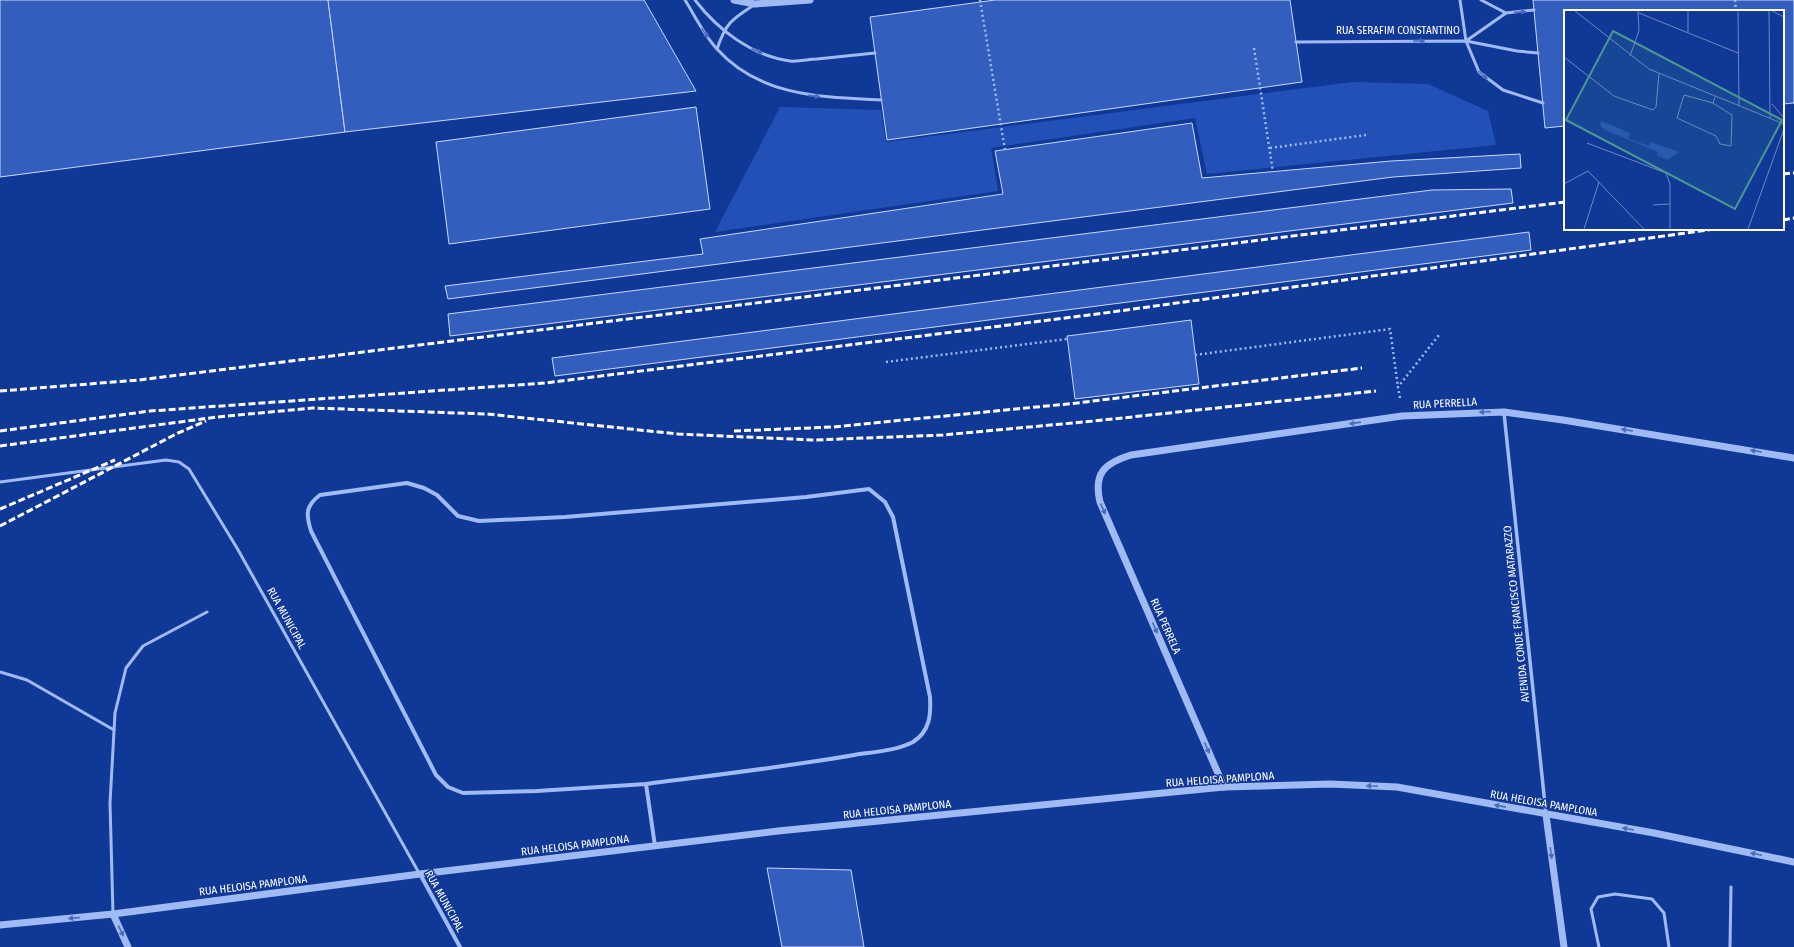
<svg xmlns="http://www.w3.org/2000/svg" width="1794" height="947" font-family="'Fira Sans Condensed',sans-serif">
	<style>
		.green { fill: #2350b6 }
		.building { fill: #345ebd; stroke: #c8d9fe }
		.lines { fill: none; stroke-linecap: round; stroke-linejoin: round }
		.path { stroke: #a0baf4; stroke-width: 2.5; stroke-dasharray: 2 3; stroke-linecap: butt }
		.service { stroke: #a0baf4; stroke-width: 3 }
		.pedestrian { stroke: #a0baf4; stroke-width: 3.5 }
		.minor { stroke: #a0baf4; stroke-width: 4 }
		.tertiary { stroke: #a0baf4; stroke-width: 7 }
		.rail { stroke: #fff; stroke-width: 3; stroke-dasharray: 7 3; stroke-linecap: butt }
		.oneway { fill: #4a6cbc }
		.labels { text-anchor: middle; stroke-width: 3; stroke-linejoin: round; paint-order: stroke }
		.street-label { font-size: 11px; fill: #fff; stroke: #103897 }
		.inset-road { fill: none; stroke: #7088c1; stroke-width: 1 }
		.view { fill: #4b9892; fill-opacity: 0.15; stroke: #4b9892; stroke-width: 2 }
		.inset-edge { fill: none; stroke: #fff; stroke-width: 2 }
	</style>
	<rect width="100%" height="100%" fill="#103897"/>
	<path class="green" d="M1352,82L1428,84L1488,111L1496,145L1207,174L1195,118L991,148L998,191L715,232L780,107L881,110L886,142Z"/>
	<g class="building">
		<path d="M0,0H328L345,132L0,177Z"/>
		<path d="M328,0H644L696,91L345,132Z"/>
		<path d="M995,0H1290L1302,82L887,140L870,17Z"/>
		<path d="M1533,0H1794V103L1783,104V11H1565V126L1545,128Z"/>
		<path d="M696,107L710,209L449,244L436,142Z"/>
		<path d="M1192,123L1202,178L1391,161L1520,154L1521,168L1393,177L448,299L445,286L703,254L700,239L1003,194L995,151Z"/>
		<path d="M1511,189L1513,203L450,336L448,314L1432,190Z"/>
		<path d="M1529,232L1531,250L555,376L552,358Z"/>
		<path d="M1191,320L1199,384L1075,399L1067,336Z"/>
		<path d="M767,868L851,870L864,947H782Z"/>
	</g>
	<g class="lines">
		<g class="path">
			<path d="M980,0L1005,150"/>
			<path d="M1735,0L1736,11"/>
			<path d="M1254,48L1273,172"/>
			<path d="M1270,148L1366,135"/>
			<path d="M1195,355L1390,329L1398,387"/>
			<path d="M886,362L1067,339"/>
			<path d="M1400,398L1398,387L1439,335"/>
		</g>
		<g class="service">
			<path d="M685,0C695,16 704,35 717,49C760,97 822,97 881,100"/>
			<path d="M695,0C718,30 752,56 790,61C799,62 809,59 817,59C837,57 856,55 875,53"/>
			<path d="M1460,0L1466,41L1479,72L1503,90L1543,103"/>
			<path d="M1481,0L1506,13L1534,10"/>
			<path d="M1466,41L1506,13"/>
			<path d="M1296,42L1466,41L1517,51L1538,53"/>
			<path d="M717,49C726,23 731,20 754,5"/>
			<path d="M0,482L166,460L179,462L189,469L237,548L419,873"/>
			<path d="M0,672L27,680L114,730"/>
			<path d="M113,914L110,803L115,713L126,668L143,646L207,612"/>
			<path d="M1599,947L1591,909L1598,897L1615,894L1652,899L1664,913L1669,947"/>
			<path d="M1730,947L1731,887"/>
		</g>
		<path class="pedestrian" d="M1504,413L1546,814"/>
		<g class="minor">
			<path d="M646,784C715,775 785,767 854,755C872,752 896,751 913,742C930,731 931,715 930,697L893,517L885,502L869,489L806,497L565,517L479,521L458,516L437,495L424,488L407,483L320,495C305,506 306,515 311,531L436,775L448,787L463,793L537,791L646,784L655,846"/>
			<path d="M420,874L460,947"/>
		</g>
		<g class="tertiary">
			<path d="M734,0L755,4L810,0"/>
			<path d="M1224,787L1100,502C1093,473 1105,463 1131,455L1402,416L1504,412L1563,420L1794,458"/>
			<path d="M1546,815L1564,947"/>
			<path d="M113,914L128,947"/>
			<path d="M0,925L113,914L420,874L778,831L1224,787L1330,784L1397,787L1654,833L1794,862"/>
		</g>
		<g class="rail">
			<path d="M1783,174L1794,173"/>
			<path d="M1783,220L1794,218"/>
			<path d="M0,391L139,380L1565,202"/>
			<path d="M0,431L150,411L545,383L1097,314L1715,229"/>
			<path d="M734,431L833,427L1077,403L1362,368"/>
			<path d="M0,446L217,417L313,408L487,414L678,434L814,440L943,435L1094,421L1376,391"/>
			<path d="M0,509L115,460"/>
			<path d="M0,526L178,433L206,421"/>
		</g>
	</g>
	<defs><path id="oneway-solid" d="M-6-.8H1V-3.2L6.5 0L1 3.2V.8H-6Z"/></defs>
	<g class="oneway">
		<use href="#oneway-solid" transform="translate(1520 12) rotate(-5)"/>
		<use href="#oneway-solid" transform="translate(705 33) rotate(55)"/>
		<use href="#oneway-solid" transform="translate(1419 41)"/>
		<use href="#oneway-solid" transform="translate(757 51) rotate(24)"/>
		<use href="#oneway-solid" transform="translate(1483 75) rotate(40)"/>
		<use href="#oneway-solid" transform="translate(814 96) rotate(6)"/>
		<use href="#oneway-solid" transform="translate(1485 412) rotate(178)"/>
		<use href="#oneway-solid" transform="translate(1355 423) rotate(172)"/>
		<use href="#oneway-solid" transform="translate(1627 430) rotate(-171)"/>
		<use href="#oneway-solid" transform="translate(1756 451) rotate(-171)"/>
		<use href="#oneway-solid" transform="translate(1103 509) rotate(66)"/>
		<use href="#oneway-solid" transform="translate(1155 628) rotate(66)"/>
		<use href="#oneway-solid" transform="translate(1207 748) rotate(66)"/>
		<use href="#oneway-solid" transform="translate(1372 786) rotate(-177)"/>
		<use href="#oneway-solid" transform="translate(1500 806) rotate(-169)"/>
		<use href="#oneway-solid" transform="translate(1628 829) rotate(-170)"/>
		<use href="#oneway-solid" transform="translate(1551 853) rotate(82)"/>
		<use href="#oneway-solid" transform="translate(1756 854) rotate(-168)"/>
		<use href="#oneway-solid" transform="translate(74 918) rotate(175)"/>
		<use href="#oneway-solid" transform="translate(121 931) rotate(65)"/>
	</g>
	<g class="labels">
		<g class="street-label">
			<text x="1398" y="34">RUA SERAFIM CONSTANTINO</text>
			<text transform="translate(1445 403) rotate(-3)" y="4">RUA PERRELLA</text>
			<text transform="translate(1516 614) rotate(-96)" y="4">AVENIDA CONDE FRANCISCO MATARAZZO</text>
			<text transform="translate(287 618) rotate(61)" y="4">RUA MUNICIPAL</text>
			<text transform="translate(1166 626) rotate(66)" y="4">RUA PERRELA</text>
			<text transform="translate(1220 779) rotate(-4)" y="4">RUA HELOISA PAMPLONA</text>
			<text transform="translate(1544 803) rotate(10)" y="4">RUA HELOISA PAMPLONA</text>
			<text transform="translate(897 809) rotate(-6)" y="4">RUA HELOISA PAMPLONA</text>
			<text transform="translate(575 845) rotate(-7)" y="4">RUA HELOISA PAMPLONA</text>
			<text transform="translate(253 885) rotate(-7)" y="4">RUA HELOISA PAMPLONA</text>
			<text transform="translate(445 901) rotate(61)" y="4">RUA MUNICIPAL</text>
		</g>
	</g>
	<g transform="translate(1564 10)">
		<rect width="220" height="220" fill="#103897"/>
		<path d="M37,111L66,123L65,129L85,136L86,132L115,142L103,150L93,145L94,142L41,120L36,115Z" fill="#2350b6"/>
		<path class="inset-road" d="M11,1L85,59L220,114M124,1V22M174,1L175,96M205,1L206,108M208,1L220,7M75,3L174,43M66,46L75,21L74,1M0,47L50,86L89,100L92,97L95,64M149,93L120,85L113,108L152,126L156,134L167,136L168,105L149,93L151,87M208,94L220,108M23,133L102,163L106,174V219M0,174L24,161L80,219M89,195L105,194M20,219L35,172M184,219L220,119"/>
		<path class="view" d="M49,21L218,110L171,199L2,110Z"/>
		<rect width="220" height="220" class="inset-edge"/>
	</g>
</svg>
